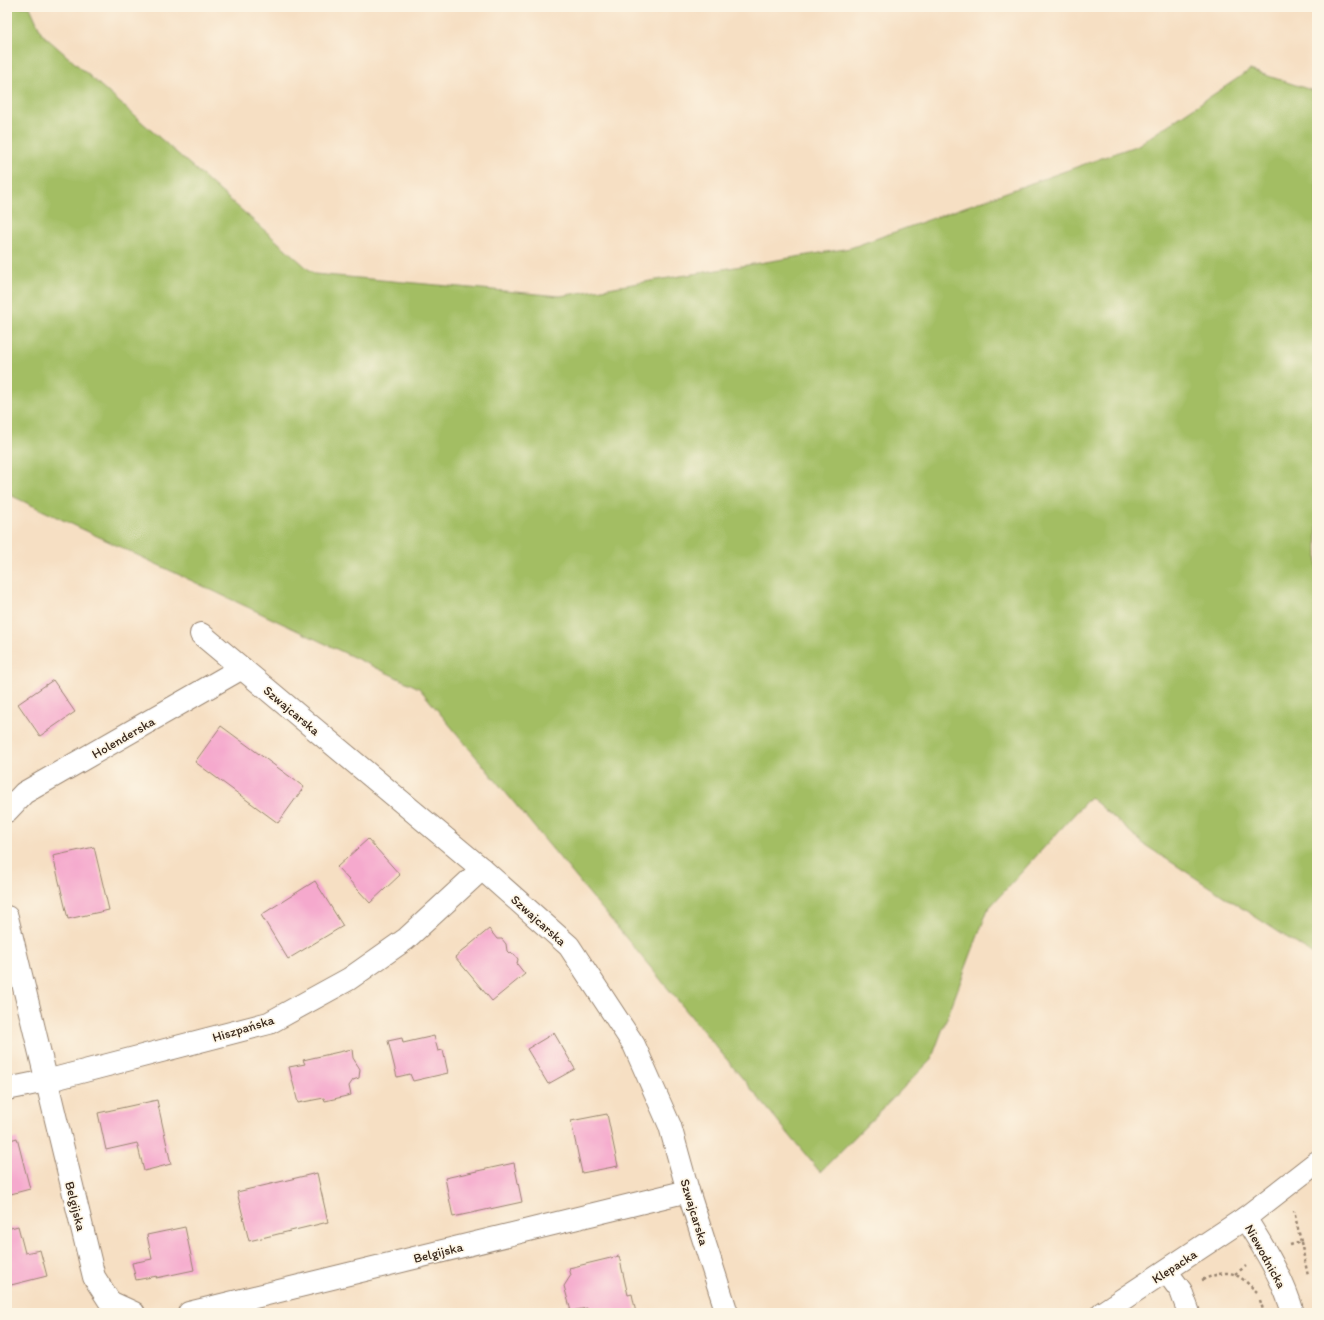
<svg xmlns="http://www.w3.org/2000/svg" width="1324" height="1320" font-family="Itim,sans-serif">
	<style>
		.green { fill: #a3be64; stroke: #6f7441 }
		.building { fill: #f5a9cd }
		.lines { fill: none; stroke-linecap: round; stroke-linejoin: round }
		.minor-casing { stroke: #988470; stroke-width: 24 }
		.path { stroke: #988470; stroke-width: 2.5; stroke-dasharray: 3 3; stroke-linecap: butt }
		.minor { stroke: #fff; stroke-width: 22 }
		.labels { text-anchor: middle; stroke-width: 3.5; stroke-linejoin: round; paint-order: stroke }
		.street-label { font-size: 13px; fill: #3b2a1e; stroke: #fcf5e5 }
	</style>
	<rect width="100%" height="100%" fill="#fcf5e5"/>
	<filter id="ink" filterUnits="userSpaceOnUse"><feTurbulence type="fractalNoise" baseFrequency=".025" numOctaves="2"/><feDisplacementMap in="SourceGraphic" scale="8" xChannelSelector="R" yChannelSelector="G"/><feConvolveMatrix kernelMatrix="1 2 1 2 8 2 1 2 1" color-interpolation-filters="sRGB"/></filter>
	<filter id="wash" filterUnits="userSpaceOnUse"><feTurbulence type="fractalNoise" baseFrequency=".012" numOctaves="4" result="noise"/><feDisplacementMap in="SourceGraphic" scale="16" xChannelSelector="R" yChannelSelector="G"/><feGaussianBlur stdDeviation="0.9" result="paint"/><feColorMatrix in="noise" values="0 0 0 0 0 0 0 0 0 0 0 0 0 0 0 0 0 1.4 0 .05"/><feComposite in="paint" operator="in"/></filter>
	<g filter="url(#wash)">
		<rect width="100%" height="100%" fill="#f6dfc3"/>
		<path class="green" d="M7,7H30L42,34L314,274L560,296L850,248L1138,145L1250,70L1317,92V957L1145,845L1090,797L988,909L931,1060L820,1172L419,688L10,495L7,494Z"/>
		<g id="blocks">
			<g class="building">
				<path d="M53,680L75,712L40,736L18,704Z"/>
				<path d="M221,726L304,787L278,823L195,762Z"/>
				<path d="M368,839L400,875L370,903L337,867Z"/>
				<path d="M94,847L109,910L68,919L53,856Z"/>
				<path d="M315,881L343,926L288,959L261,915Z"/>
				<path d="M489,929L497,939H502L506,944L507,951L509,953L514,954L518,959L517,964L525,974L492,1001L455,957Z"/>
				<path d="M554,1033L575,1069L548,1084L527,1049Z"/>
				<path d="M434,1036L438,1051L443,1050L448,1073L413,1081L410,1074L397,1077L388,1041L402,1038L403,1043Z"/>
				<path d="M352,1049L353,1058L360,1069L359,1078L353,1080L349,1086L351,1095L325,1101L324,1098L298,1103L289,1067L305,1064L303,1060Z"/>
				<path d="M157,1100L171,1164L144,1171L137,1143L106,1150L98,1113Z"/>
				<path d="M607,1114L618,1166L582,1173L571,1121Z"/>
				<path d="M17,1138L30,1189L7,1195V1141Z"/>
				<path d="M514,1163L522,1202L453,1217L445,1178Z"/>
				<path d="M317,1173L328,1222L249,1241L237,1192Z"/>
				<path d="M18,1226L25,1253L40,1250L47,1276L7,1286V1229Z"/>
				<path d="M185,1227L194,1270L161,1277L156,1278L157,1276L136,1280L132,1263L152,1259L147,1235Z"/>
				<path d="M619,1256L628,1295L632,1294L636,1313H588L587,1308L571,1311L564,1286L571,1275L569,1268Z"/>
			</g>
		</g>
	</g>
	<g filter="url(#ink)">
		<use href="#blocks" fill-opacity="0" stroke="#988470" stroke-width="1"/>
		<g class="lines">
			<defs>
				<g id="minor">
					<path d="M201,634L482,869L569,946L634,1045L670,1126L688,1191L727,1313"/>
					<path d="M7,811L24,793L242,668"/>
					<path d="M7,917L94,1277L110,1302L134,1313"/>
					<path d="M7,1089L46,1081L269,1023L349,979L406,939L482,869"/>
					<path d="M1245,1218C1264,1248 1283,1278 1293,1313"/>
					<path d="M1166,1271L1181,1291L1189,1313"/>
					<path d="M189,1313L688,1191"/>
					<path d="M1102,1313L1245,1218L1317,1162"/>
				</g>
			</defs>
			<use href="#minor" class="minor-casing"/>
			<g class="path">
				<path d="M1301,1242L1308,1276"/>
				<path d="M1290,1245L1301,1242L1294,1211"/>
				<path d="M1235,1274L1246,1266"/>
				<path d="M1202,1280C1231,1268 1235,1271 1257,1292"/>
				<path d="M1260,1300L1264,1313"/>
			</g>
			<use href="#minor" class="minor"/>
		</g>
	</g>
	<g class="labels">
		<g class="street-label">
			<text transform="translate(292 710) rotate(40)" y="5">Szwajcarska</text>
			<text transform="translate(123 737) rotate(-30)" y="5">Holenderska</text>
			<text transform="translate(539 920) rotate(42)" y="5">Szwajcarska</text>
			<text transform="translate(243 1028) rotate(-17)" y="5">Hiszpańska</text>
			<text transform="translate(76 1206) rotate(76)" y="5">Belgijska</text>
			<text transform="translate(695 1212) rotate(73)" y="5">Szwajcarska</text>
			<text transform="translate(438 1252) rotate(-14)" y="5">Belgijska</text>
			<text transform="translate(1266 1256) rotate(61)" y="5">Niewodnicka</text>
			<text transform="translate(1174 1266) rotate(-33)" y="5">Klepacka</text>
		</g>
	</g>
	<rect width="1324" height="1320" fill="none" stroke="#fcf5e5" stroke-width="24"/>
</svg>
